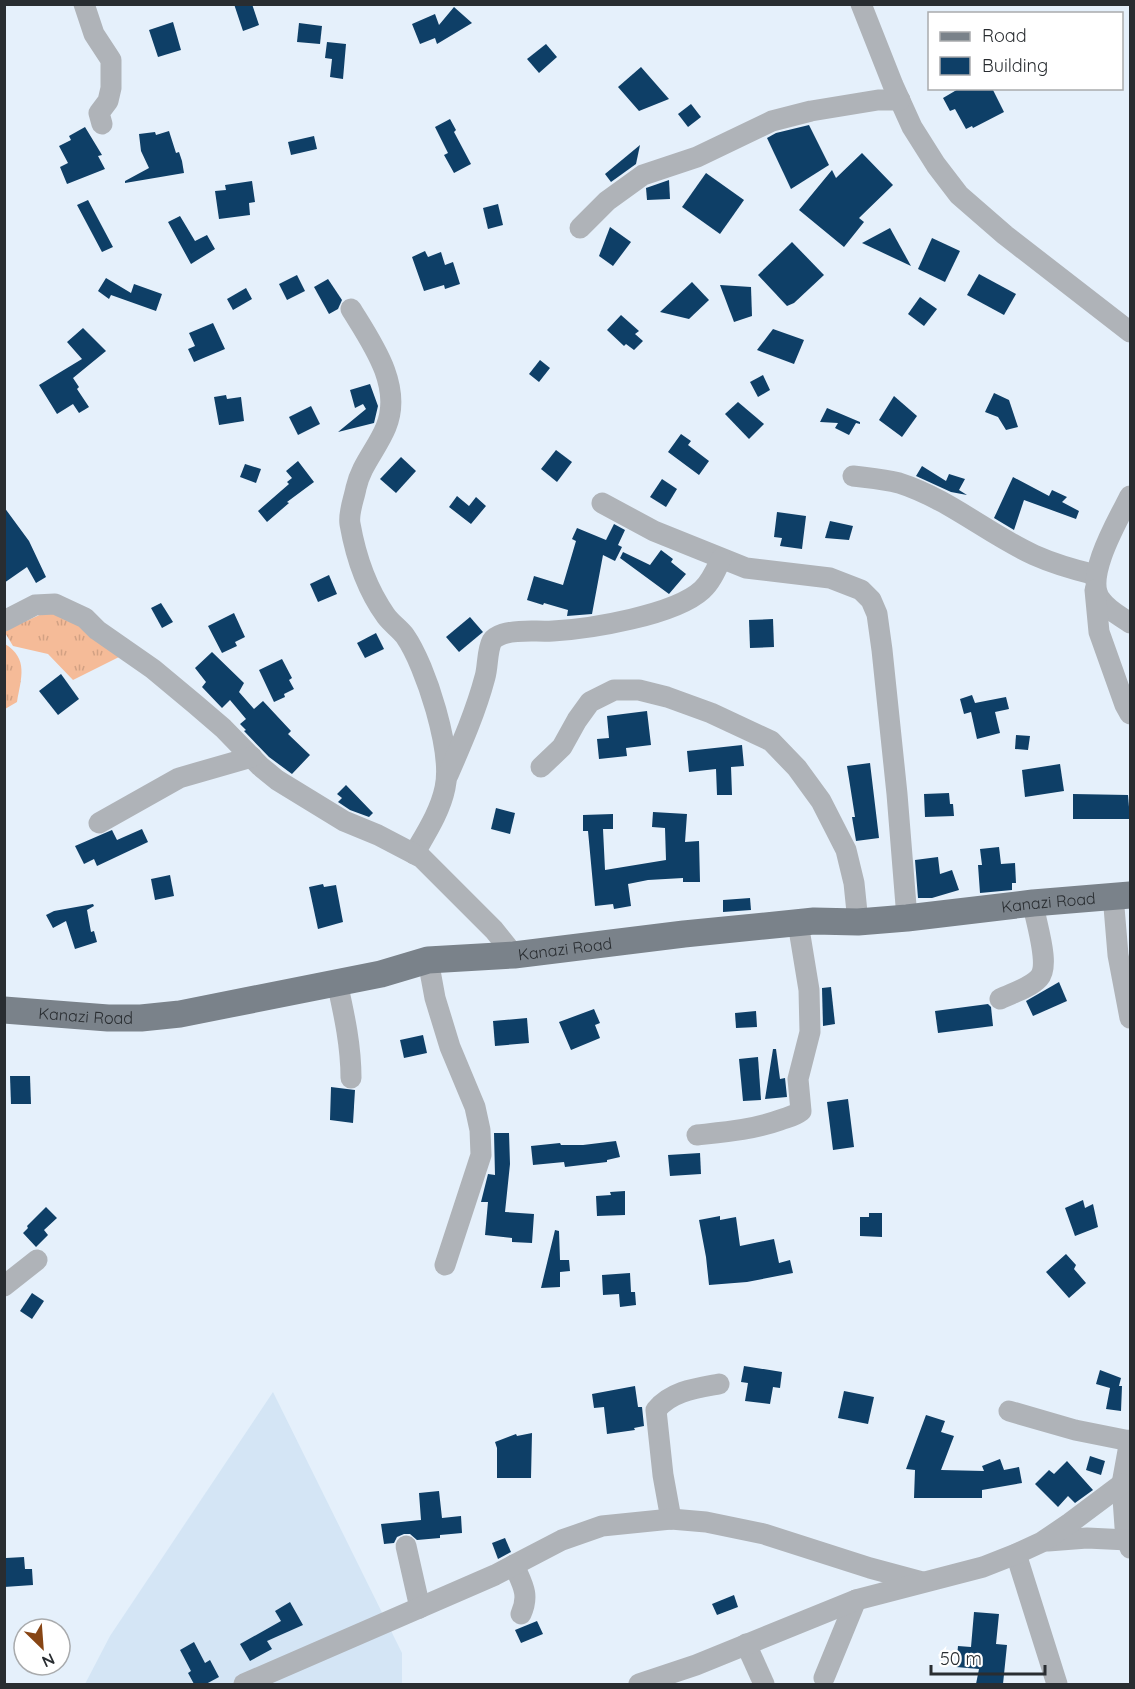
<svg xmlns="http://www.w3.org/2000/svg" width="1135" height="1689" font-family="Quicksand,sans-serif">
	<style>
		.built { fill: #d4e5f5 }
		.grass { fill: url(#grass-tufts) }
		.building { fill: #0e3f67 }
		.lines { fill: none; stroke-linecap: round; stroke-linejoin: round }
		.minor { stroke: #afb3b8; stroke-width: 21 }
		.major { stroke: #7a828a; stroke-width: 27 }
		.labels { text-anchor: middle; stroke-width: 6; stroke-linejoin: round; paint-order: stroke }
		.street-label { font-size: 16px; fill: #292d31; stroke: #fff }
	</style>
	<defs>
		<pattern id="grass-tufts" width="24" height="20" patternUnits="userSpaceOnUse" patternTransform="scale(1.5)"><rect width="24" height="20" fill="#f5bb98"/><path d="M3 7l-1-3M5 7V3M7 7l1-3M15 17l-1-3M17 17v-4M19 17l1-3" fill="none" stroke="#d2a183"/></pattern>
	</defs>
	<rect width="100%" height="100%" fill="#e5f0fb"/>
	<path class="built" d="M273,1392L402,1653V1684H85L110,1636Z"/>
	<g class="grass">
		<path d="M55,608L123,655L73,680L48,654L13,646L4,631Z"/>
		<path d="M5,644C29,659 21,678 17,702L5,709Z"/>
	</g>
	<g class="building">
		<path d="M234,4H252L259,25L243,31Z"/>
		<path d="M454,7L472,23L437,44L435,38L420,44L412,24L435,14L439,25Z"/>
		<path d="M173,22L181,50L158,57L149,30Z"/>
		<path d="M299,23L322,26L320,44L297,42Z"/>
		<path d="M327,42L346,44L343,79L330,77L332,59L325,58Z"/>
		<path d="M546,44L557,57L539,73L527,59Z"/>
		<path d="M641,67L669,99L639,111L618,87Z"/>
		<path d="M960,88H992L1004,112L973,128L972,126L966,129L955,109L950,111L943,98Z"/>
		<path d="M691,104L701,117L688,127L678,114Z"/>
		<path d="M450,119L456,130L454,132L471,164L454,173L444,155L448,153L435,127Z"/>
		<path d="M809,125L829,165L791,189L767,138L776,133Z"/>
		<path d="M85,127L102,155L98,156L105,169L67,184L60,167L68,163L59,146L71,140L69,136Z"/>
		<path d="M169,131L176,153L179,152L182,161L184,173L125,183V181L149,168L141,151L139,134L155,132L156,135Z"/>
		<path d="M314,136L317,149L291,155L288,142Z"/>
		<path d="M640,145L636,164L611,182L605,174Z"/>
		<path d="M862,153L893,185L859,218L864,222L844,247L799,210L832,170L836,178Z"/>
		<path d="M706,173L744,200L720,234L682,207Z"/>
		<path d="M669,180L670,199L647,200L646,188Z"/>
		<path d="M252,181L255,202L249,203L250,215L219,219L215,191L226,190L225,185Z"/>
		<path d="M88,200L113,247L102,252L77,205Z"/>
		<path d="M498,204L503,225L488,229L483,208Z"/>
		<path d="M180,216L195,241L207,235L215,249L191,264L168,222Z"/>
		<path d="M610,227L631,242L613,266L599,256Z"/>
		<path d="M890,228L911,266L862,243Z"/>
		<path d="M932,238L960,251L945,282L918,269Z"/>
		<path d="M792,242L824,275L794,303L787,306L758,275Z"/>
		<path d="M425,251L428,257L441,252L445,265L453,262L460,284L445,289L444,285L424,291L412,257Z"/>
		<path d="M979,274L1016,294L1004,315L967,295Z"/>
		<path d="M297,275L305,291L287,300L279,284Z"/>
		<path d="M106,278L131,293L134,284L162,294L156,311L111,295L109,299L98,291Z"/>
		<path d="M328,279L342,300L338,309L329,314L314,287Z"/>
		<path d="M692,282L709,300L689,319L660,312Z"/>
		<path d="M720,285L751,287L752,316L734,322Z"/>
		<path d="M246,288L252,299L233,310L227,299Z"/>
		<path d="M920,297L937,309L924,326L908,314Z"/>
		<path d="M621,315L639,331L635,334L643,341L634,350L626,344L624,346L607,330Z"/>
		<path d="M213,323L225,349L194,362L188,349L195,346L189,333Z"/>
		<path d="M83,328L106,351L73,378L79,387L77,389L89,407L79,413L73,404L57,414L39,385L82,359L67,342Z"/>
		<path d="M773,329L804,340L794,364L757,350Z"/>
		<path d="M540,360L550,368L539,382L529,374Z"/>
		<path d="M763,375L770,390L758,397L750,382Z"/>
		<path d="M370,384L378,406L374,423L338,432L366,409L363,404L355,408L350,390Z"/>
		<path d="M994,393L1009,400L1018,427L1006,430L998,417L985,412Z"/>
		<path d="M226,395L227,399L241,397L244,421L219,425L214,397Z"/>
		<path d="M894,396L917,416L902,437L879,420Z"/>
		<path d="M738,402L764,424L749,439L725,414Z"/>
		<path d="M311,406L320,424L298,435L289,417Z"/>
		<path d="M827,408L860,422V424L856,423L849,435L835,428L838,423L820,422Z"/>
		<path d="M681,434L691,441L688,445L709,461L699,475L668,452Z"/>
		<path d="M556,450L572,462L557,482L541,469Z"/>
		<path d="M401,457L416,471L396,493L380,479Z"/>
		<path d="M298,461L314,482L287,502L289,503L267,522L258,511L289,484L287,482L292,478L286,471Z"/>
		<path d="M245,464L261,469L256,483L240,477Z"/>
		<path d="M922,466L946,481L949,474L965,479L959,490L967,495L951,492L916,476Z"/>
		<path d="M1013,477L1049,496L1052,490L1067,497L1062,502L1079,511L1076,519L1024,500L1014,530L994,518Z"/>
		<path d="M662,479L677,489L666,507L650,497Z"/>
		<path d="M457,496L469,506L476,497L486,506L471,524L449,507Z"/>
		<path d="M4,507L29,541L46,577L36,583L27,567L4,583Z"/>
		<path d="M777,512L806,516L802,549L780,546L782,538L774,537Z"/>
		<path d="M830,521L853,526L849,540L825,538Z"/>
		<path d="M614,524L625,530L618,545L622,547L615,561L603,555L592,614L567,616L568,610L544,603L543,605L527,600L534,576L563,585L576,541L572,539L577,528L606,540Z"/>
		<path d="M661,550L673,559L671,562L686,574L669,594L620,558L623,552L650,565Z"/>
		<path d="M329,575L337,594L318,602L310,584Z"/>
		<path d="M161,603L173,622L162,628L151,608Z"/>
		<path d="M234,613L245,637L235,642L237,646L222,653L208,626Z"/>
		<path d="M470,617L483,632L459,652L446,637Z"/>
		<path d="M773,619L774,647L750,648L749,620Z"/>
		<path d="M376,633L384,649L365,658L357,643Z"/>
		<path d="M212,652L244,683L239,692L254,709L263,701L291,731L288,734L310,755L292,774L269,757L244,731L246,730L240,724L246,719L230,700L222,708L202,687L206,682L195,668Z"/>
		<path d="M282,659L292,678L289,680L294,689L284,694L285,697L274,702L259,670Z"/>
		<path d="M61,674L79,699L58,715L39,691Z"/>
		<path d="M972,695L975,703L1006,697L1009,709L995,712L1000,733L977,739L971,712L964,714L960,699Z"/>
		<path d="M647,711L651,745L626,748L627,756L599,759L597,739L609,738L607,716Z"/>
		<path d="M1016,735L1030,736L1028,750L1015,749Z"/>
		<path d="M742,745L744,766L731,767L732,795H717L716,769L689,772L687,751Z"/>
		<path d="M870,763L879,838L856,841L852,817H855L847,766Z"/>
		<path d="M1060,764L1064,791L1025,797L1022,770Z"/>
		<path d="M346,785L373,813L369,817L350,810L338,802L342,798L337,794Z"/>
		<path d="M949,793L950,804H953L954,816L925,817L924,794Z"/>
		<path d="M1073,794L1128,795L1130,819H1073Z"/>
		<path d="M496,808L515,813L510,834L491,829Z"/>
		<path d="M653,812L687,814L685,842L699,841L700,882H683V878L648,880L628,884L631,906L614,909L613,904L595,906L588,831H583V815L613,814V829H603L605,870L666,860L665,828L652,827Z"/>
		<path d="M142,829L148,842L97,866L94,859L84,864L75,846L112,830L117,840Z"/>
		<path d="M999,847L1001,864L1015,863L1016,883H1012V890L980,893L978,865H982L980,849Z"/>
		<path d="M938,857L940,874L952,870L959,890L932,898H918L915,860Z"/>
		<path d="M170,875L174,896L155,900L151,879Z"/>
		<path d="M323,884L324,887L336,885L343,922L318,929L309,887Z"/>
		<path d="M750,898L751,910L723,912V900Z"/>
		<path d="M93,904L94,906L87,910L91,932L94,931L97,942L75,949L66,921L53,928L46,915L54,911Z"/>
		<path d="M1059,982L1067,1001L1033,1016L1026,1001Z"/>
		<path d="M831,987L835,1024L823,1026L822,988Z"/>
		<path d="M988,1004L991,1007L993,1026L938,1033L935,1011Z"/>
		<path d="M594,1009L600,1023L595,1025L600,1038L571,1050L559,1022Z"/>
		<path d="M756,1011L757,1027L736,1028L735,1013Z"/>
		<path d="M527,1018L529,1043L495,1046L493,1021Z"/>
		<path d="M423,1035L427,1053L404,1058L400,1040Z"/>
		<path d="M773,1049H776L780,1079L785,1078L787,1097L765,1099Z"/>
		<path d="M758,1057L761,1100L743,1101L739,1059Z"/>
		<path d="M10,1076H30L31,1104H11Z"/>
		<path d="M331,1087L355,1090L353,1123L330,1120Z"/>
		<path d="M848,1099L854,1147L833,1150L827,1102Z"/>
		<path d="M494,1133H509L510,1164L505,1212L534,1214L532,1243L512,1242V1238L485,1235L488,1202H481L488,1174L495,1175Z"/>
		<path d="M616,1141L620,1157L607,1160V1162L565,1167L564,1162L533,1165L531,1146L560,1143L561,1145H583Z"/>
		<path d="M700,1153L701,1174L670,1176L668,1155Z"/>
		<path d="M625,1191V1215L597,1216L596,1196L611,1195L610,1192Z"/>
		<path d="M1083,1200L1085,1208L1093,1204L1098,1227L1075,1236L1065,1208Z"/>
		<path d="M46,1207L57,1218L44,1230L48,1235L36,1247L23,1233L28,1228L27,1226Z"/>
		<path d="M869,1213H882V1237L860,1236V1217H869Z"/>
		<path d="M720,1216V1220L736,1217L740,1246L774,1239L779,1263L790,1260L793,1273L747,1282L709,1285L706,1257L699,1220Z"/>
		<path d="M555,1230L559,1231L560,1260H569L570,1271L560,1272V1287L541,1288Z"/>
		<path d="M1066,1254L1076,1265L1074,1269L1086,1283L1069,1298L1046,1272Z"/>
		<path d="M630,1273L631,1292H635L636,1305L620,1307L619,1294L603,1295L602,1275Z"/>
		<path d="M32,1293L44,1301L32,1319L20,1311Z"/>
		<path d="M744,1366L782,1372L780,1388L773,1387L770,1404L745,1401L748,1383L741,1382Z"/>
		<path d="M1100,1370L1121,1378L1119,1386H1122L1121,1411L1106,1409L1110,1388L1096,1384Z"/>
		<path d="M635,1386L638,1407H642L644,1426L634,1428L635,1430L607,1434L604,1407L594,1408L592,1394Z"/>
		<path d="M844,1391L874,1397L868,1424L838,1418Z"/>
		<path d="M926,1415L945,1421L941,1432L954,1436L941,1470L984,1471L982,1466L1000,1459L1004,1470L1019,1467L1022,1483L982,1490V1498H914L915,1470L906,1469Z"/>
		<path d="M532,1433L531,1478H497V1448L495,1442L516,1434L517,1436Z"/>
		<path d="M1090,1456L1105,1461L1101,1475L1086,1470Z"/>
		<path d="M1067,1461L1093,1490L1075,1503L1068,1496L1058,1507L1035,1484L1049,1470L1054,1474Z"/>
		<path d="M439,1491L442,1518L461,1516L462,1533L440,1535V1538L417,1540L410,1534H404L397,1537L394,1543L384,1544L381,1524L421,1520L419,1493Z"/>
		<path d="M505,1538L511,1552L498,1559L492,1543Z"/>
		<path d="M24,1557L25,1569H32L33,1585L4,1587L6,1558Z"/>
		<path d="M734,1595L738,1607L717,1615L712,1604Z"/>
		<path d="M290,1602L303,1625L267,1641L272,1649L250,1661L240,1644L281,1621L275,1611Z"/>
		<path d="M974,1612L999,1614L996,1644L1007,1645L1003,1684H976L979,1669L956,1667L958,1646L971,1647Z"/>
		<path d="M537,1621L543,1634L521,1643L515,1630Z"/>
		<path d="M194,1642L205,1663L210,1660L219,1677L206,1684H194L188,1673L191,1671L180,1650Z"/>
	</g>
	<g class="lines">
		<g class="minor">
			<path d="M84,4L94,34L111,60V88L108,101L99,113L102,124"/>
			<path d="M861,4L893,85L912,127L936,165L959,195L1005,235L1130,332"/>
			<path d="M580,228L607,201L643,175L697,157L772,121L811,111L878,100H900"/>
			<path d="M351,309C372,343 403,386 386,427C377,449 361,465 356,488C354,499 348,513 350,524C356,558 366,588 386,616C392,624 400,629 405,636C426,666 453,752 445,788C440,812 426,833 414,854"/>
			<path d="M853,476C869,478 884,479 899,483C949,499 988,534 1034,555C1054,564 1075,570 1096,575"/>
			<path d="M1130,496C1119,518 1083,578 1101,600C1108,610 1120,616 1130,623"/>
			<path d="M602,503L654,531L746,568L830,578L861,590L871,600L877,614L882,650L897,794L907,918"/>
			<path d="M1095,590L1099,632L1125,705L1130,714"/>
			<path d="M4,621L35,605L55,604L85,618L97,630L153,669L195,704L223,728L260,766L277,780L344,821L378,835L422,858L494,930L514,955"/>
			<path d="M541,767L562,747L577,720L590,702L614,690H639L667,697L711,713L771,741L797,768L821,801L846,850L854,883L858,922"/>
			<path d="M448,775C462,743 476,711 485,677C488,667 487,650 492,641C494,638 500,635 503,634C519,629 537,632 553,631C590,629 675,615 702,590C711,582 716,570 721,559"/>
			<path d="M99,823L179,778L252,757"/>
			<path d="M1113,895L1118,955L1130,1018"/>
			<path d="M428,960L435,998L450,1047L475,1107L480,1130L481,1155L445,1265"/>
			<path d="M337,982C344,1014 351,1045 351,1078"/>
			<path d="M1000,999C1012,993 1030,988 1039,978C1051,965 1035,921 1033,903"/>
			<path d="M697,1135C725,1132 752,1130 780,1120C788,1117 793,1117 801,1111L798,1079L810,1032L809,990L798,923"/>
			<path d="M4,1286L37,1260"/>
			<path d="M1009,1411L1075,1430L1130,1441"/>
			<path d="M1130,1440L1122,1484L1125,1527L1130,1548"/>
			<path d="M671,1519L663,1475L656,1410C671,1391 697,1388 719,1384"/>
			<path d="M1048,1541L1087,1538L1128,1540"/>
			<path d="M406,1546L420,1608"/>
			<path d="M1016,1554L1057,1684"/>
			<path d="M514,1565C522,1584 530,1594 521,1614"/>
			<path d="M746,1644L764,1684"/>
			<path d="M824,1678L856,1600"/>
			<path d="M244,1684L495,1575L562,1540L602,1526L671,1519L706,1522L764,1534L870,1568L922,1582"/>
			<path d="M639,1684L696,1665L856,1600L983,1567L1016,1554L1042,1542L1070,1523L1122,1484"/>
		</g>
		<path class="major" id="s1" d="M4,1010L108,1018H141L180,1014L381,974L428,960L514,955L684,934L814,921L858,922L907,918L1033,903L1130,895"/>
	</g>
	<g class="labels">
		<g class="street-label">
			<text dy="6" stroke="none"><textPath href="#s1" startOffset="1054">Kanazi Road</textPath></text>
			<text dy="6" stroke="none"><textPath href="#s1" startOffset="568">Kanazi Road</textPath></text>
			<text dy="6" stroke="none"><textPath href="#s1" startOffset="82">Kanazi Road</textPath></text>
		</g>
	</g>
	<rect width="1135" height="1689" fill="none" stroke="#292d31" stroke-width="12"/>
	<rect x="928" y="12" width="195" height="78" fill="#ffffff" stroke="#a9abad" stroke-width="1.5"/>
	<rect x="940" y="32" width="30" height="9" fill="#7a828a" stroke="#a9abad" stroke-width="1.5"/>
	<text x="982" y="42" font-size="18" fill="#292d31">Road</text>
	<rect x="940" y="57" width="30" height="18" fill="#0e3f67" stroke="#a9abad" stroke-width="1.5"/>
	<text x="982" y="72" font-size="18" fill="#292d31">Building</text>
	<g transform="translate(42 1647) rotate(155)"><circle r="28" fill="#ffffff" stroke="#a9abad" stroke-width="1.5"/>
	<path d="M0-4.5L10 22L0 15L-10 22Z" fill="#874514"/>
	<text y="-9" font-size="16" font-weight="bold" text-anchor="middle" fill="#292d31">N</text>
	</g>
	<path d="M931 1665v9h114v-9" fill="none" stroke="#292d31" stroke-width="3"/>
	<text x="940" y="1665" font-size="18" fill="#292d31" stroke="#ffffff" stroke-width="4.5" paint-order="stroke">50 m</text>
</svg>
